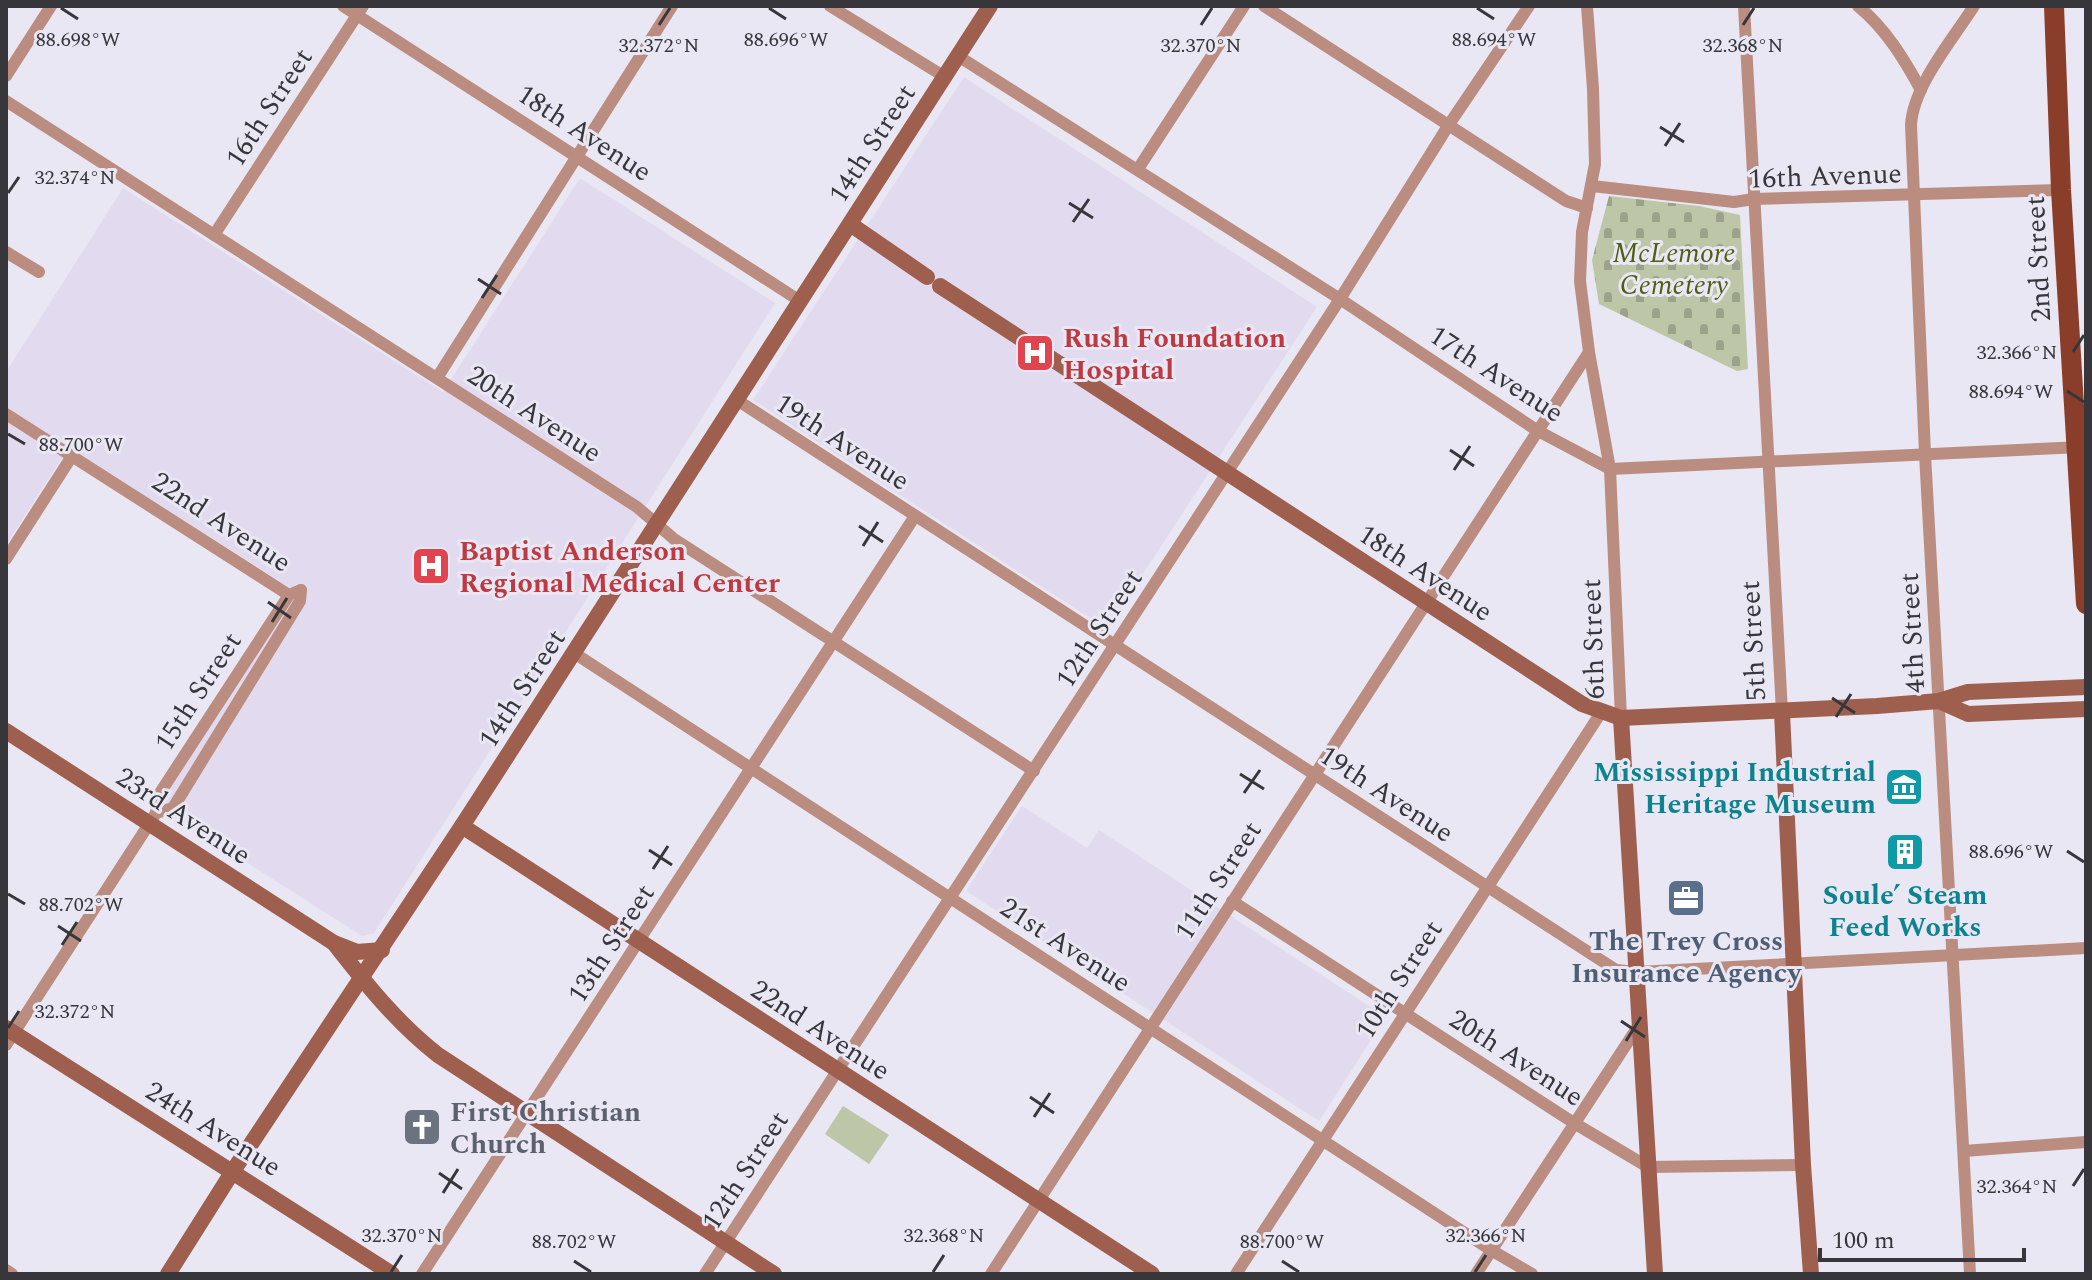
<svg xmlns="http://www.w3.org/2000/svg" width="2092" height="1280" font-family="Spectral,serif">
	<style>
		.medical { fill: #e2dbf0 }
		.cemetery { fill: url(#cemetery-stones) }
		.green { fill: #bec6a8 }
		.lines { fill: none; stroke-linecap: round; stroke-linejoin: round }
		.street { stroke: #ba8d80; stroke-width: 12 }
		.secondary { stroke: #9f5f4e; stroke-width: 16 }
		.primary { stroke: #8a3e29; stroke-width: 20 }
		.ticks { fill: none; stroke: #36363b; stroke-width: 3 }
		.labels { text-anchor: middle; stroke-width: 6; stroke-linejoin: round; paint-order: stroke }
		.street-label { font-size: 28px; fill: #36363b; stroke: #e8e7f3 }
		.park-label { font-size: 28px; font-style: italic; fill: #505e12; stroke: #e8e7f3 }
		.health-label { font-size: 28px; font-weight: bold; fill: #be3a42; stroke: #e8e7f3; text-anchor: start }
		.culture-label { font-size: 28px; font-weight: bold; fill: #0d838f; stroke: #e8e7f3; text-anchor: end }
		.service-label { font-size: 28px; font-weight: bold; fill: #4e5e75; stroke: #e8e7f3 }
		.worship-label { font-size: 28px; font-weight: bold; fill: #5b616d; stroke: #e8e7f3; text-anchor: start }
		.ticks-label { font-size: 20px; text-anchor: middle; fill: #36363b; stroke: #e8e7f3; stroke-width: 6; stroke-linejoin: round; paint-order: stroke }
	</style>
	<defs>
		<pattern id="cemetery-stones" width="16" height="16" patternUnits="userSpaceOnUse" patternTransform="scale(2)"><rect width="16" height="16" fill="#bec6a8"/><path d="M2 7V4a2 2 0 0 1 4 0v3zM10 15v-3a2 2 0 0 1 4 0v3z" fill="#9ba28a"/></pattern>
	</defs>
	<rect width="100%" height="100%" fill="#e8e7f3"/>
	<g class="medical">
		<path d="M964,77L1317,307L1107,629L753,400Z"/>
		<path d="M580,178L775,303L374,933L362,936L153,803L289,587L69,447L6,545V372L123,188L443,392Z"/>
		<path d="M1022,806L1087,848L1099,830L1386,1017L1319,1121L966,891Z"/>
	</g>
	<path class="cemetery" d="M1609,196L1699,206L1740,215L1748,369L1737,371L1599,304L1592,260Z"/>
	<path class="green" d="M843,1106L889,1135L869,1164L825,1134Z"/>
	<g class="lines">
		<g class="street">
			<path d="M343,6L800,301"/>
			<path d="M830,6L945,77"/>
			<path d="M1264,6L1566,201L1587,208"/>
			<path d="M1587,6L1593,89L1595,164L1582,232L1580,281L1589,352L1610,469L1621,718"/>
			<path d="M1744,6L1782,712"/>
			<path d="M1858,6C1886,29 1904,59 1921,90"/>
			<path d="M958,56L1340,299L1538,431L1610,469L2082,447"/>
			<path d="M6,76L51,6"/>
			<path d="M6,101L637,507L674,539L1034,771"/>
			<path d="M1138,169L1244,6"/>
			<path d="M1592,186L1734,202L1754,199L2061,190"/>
			<path d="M214,235L363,6"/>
			<path d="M6,252L39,272"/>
			<path d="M437,378L672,6"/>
			<path d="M737,400L1616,970L1638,972L2086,948"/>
			<path d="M6,414L289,595"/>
			<path d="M6,559L72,456"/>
			<path d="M574,653L1491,1250L1532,1274"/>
			<path d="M156,813L173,808L300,601L301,590"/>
			<path d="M1232,901L1574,1123L1648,1167L1803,1165"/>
			<path d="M6,1045L149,824L156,813L158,796L289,595L301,590"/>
			<path d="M1964,1151L2086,1142"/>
			<path d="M6,1270L12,1274"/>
			<path d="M422,1274L915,516"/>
			<path d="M705,1274L1340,299L1448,126L1529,6"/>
			<path d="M991,1274L1589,352"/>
			<path d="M1236,1274L1602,711"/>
			<path d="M1476,1274L1641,1022"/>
			<path d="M1970,1274L1925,454L1911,125C1913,86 1953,39 1974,6"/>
		</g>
		<g class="secondary">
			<path d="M850,224L927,277"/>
			<path d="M940,286L1582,704L1621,718L1877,706L1939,701L1968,692L2086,687"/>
			<path d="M1939,701L1968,714L2086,709"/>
			<path d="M1782,712L1803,1165L1811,1274"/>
			<path d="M1621,718L1655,1274"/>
			<path d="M6,731L334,943L357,952L382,950"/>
			<path d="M462,826L1152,1274"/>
			<path d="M334,943C366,984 397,1023 438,1055L774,1274"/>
			<path d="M6,1028L392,1274"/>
			<path d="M168,1274L233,1171L462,826L990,6"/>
		</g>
		<path class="primary" d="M2054,6L2061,190L2086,604"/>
	</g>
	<path class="ticks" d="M61,8L78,19M769,8L786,19M1477,8L1494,19M659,25L670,8M1201,25L1212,8M1743,25L1754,8M1660,127L1684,142M1665,146L1680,123M8,193L19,177M1069,203L1093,218M1073,222L1089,199M478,279L501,294M482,298L497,275M2073,352L2084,335M2067,391L2084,402M8,434L25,444M1450,450L1474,466M1454,470L1470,446M859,526L883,542M863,546L878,522M268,602L291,618M272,622L287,598M1832,698L1855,713M1836,717L1851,694M1240,774L1264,789M1244,793L1260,770M649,850L672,865M2067,851L2084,862M653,869L668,846M8,894L25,904M58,926L81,941M62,945L77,922M1621,1021L1645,1037M8,1028L19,1011M1626,1041L1641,1017M1030,1097L1054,1113M1034,1117L1050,1093M439,1173L462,1189M2073,1186L2084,1169M443,1193L458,1169M574,1261L591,1272M1282,1261L1299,1272M391,1272L402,1255M933,1272L944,1255M1475,1272L1486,1255"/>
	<defs>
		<symbol id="hospital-square" viewBox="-11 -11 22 22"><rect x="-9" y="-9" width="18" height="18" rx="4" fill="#e0444e" stroke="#e8e7f3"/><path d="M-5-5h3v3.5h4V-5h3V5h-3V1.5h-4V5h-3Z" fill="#fff"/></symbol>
		<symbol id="museum-square" viewBox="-11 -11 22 22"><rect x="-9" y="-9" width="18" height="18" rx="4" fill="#0f9aa8" stroke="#e8e7f3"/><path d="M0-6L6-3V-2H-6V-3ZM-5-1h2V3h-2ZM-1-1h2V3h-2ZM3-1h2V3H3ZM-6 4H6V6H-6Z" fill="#fff"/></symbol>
		<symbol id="building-square" viewBox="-11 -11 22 22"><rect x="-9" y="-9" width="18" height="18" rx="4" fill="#0f9aa8" stroke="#e8e7f3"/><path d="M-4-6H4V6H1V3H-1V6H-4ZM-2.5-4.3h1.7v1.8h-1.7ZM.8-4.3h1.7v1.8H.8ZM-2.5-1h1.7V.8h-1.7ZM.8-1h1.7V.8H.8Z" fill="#fff"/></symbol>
		<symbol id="office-square" viewBox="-11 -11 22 22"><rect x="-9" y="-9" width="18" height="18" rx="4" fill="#5c6f8a" stroke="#e8e7f3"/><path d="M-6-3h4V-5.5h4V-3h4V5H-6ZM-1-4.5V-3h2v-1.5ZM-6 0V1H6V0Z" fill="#fff"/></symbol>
		<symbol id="church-square" viewBox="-11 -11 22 22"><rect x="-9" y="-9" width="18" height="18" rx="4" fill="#6b7280" stroke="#e8e7f3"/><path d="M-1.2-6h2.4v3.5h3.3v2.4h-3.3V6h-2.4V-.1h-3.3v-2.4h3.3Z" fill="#fff"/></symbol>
	</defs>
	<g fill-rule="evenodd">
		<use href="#hospital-square" x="1013" y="331" width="44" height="44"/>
		<use href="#hospital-square" x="409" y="544" width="44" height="44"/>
		<use href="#museum-square" x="1882" y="765" width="44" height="44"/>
		<use href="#building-square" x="1883" y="830" width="44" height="44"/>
		<use href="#office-square" x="1664" y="876" width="44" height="44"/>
		<use href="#church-square" x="400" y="1105" width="44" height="44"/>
	</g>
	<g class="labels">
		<g class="street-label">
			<text transform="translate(268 107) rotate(-57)" y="10">16th Street</text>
			<text transform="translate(585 132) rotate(33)" y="10">18th Avenue</text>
			<text transform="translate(871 143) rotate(-57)" y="10">14th Street</text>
			<text transform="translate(1825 175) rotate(-2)" y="10">16th Avenue</text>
			<text transform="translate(2037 259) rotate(-93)" y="10">2nd Street</text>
			<text transform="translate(1497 373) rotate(33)" y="10">17th Avenue</text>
			<text transform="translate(535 413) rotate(33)" y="10">20th Avenue</text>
			<text transform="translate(843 441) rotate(33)" y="10">19th Avenue</text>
			<text transform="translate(222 521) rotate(33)" y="10">22nd Avenue</text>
			<text transform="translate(1426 572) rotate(33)" y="10">18th Avenue</text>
			<text transform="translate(1098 628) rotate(-57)" y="10">12th Street</text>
			<text transform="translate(1911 633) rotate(-93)" y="10">4th Street</text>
			<text transform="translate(1592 639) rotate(-92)" y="10">6th Street</text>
			<text transform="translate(1752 641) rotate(-93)" y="10">5th Street</text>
			<text transform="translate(521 688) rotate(-57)" y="10">14th Street</text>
			<text transform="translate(197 691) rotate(-57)" y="10">15th Street</text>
			<text transform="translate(1387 793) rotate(33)" y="10">19th Avenue</text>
			<text transform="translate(184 815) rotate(33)" y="10">23rd Avenue</text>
			<text transform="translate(1217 880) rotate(-57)" y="10">11th Street</text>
			<text transform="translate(610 943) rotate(-57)" y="10">13th Street</text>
			<text transform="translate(1066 944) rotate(33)" y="10">21st Avenue</text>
			<text transform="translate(1398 979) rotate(-57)" y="10">10th Street</text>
			<text transform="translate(821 1029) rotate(33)" y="10">22nd Avenue</text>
			<text transform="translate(1517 1057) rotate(33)" y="10">20th Avenue</text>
			<text transform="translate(214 1128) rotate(32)" y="10">24th Avenue</text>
			<text transform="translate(744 1170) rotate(-57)" y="10">12th Street</text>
		</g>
		<g class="park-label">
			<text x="1674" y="262">McLemore<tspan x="1674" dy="32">Cemetery</tspan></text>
		</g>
		<g class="health-label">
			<text x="1063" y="347">Rush Foundation<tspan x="1063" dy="32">Hospital</tspan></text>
			<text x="459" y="560">Baptist Anderson<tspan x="459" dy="32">Regional Medical Center</tspan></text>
		</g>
		<g class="culture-label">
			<text x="1876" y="781">Mississippi Industrial<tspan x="1876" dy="32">Heritage Museum</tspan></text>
			<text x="1905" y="904" text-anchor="middle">Soule’ Steam<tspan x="1905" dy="32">Feed Works</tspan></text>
		</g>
		<g class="service-label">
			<text x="1686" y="950">The Trey Cross<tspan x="1686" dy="32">Insurance Agency</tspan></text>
		</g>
		<g class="worship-label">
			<text x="450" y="1121">First Christian<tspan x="450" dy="32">Church</tspan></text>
		</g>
	</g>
	<g class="ticks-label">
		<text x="78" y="46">88.698°W</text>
		<text x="786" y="46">88.696°W</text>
		<text x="1494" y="46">88.694°W</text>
		<text x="659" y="52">32.372°N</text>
		<text x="1201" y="52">32.370°N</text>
		<text x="1743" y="52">32.368°N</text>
		<text x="75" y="184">32.374°N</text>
		<text x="2017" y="359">32.366°N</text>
		<text x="2011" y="398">88.694°W</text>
		<text x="81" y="451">88.700°W</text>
		<text x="2011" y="858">88.696°W</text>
		<text x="81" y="911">88.702°W</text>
		<text x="75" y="1018">32.372°N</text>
		<text x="2017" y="1193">32.364°N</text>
		<text x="402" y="1242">32.370°N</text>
		<text x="944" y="1242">32.368°N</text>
		<text x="1486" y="1242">32.366°N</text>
		<text x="574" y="1248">88.702°W</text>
		<text x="1282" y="1248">88.700°W</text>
	</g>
	<rect width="2092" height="1280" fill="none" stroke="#36363b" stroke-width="16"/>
	<path d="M1820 1248v12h204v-12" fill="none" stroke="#36363b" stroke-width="4"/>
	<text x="1832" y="1248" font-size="24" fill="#36363b" stroke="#e8e7f3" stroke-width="6" paint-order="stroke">100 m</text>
</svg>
